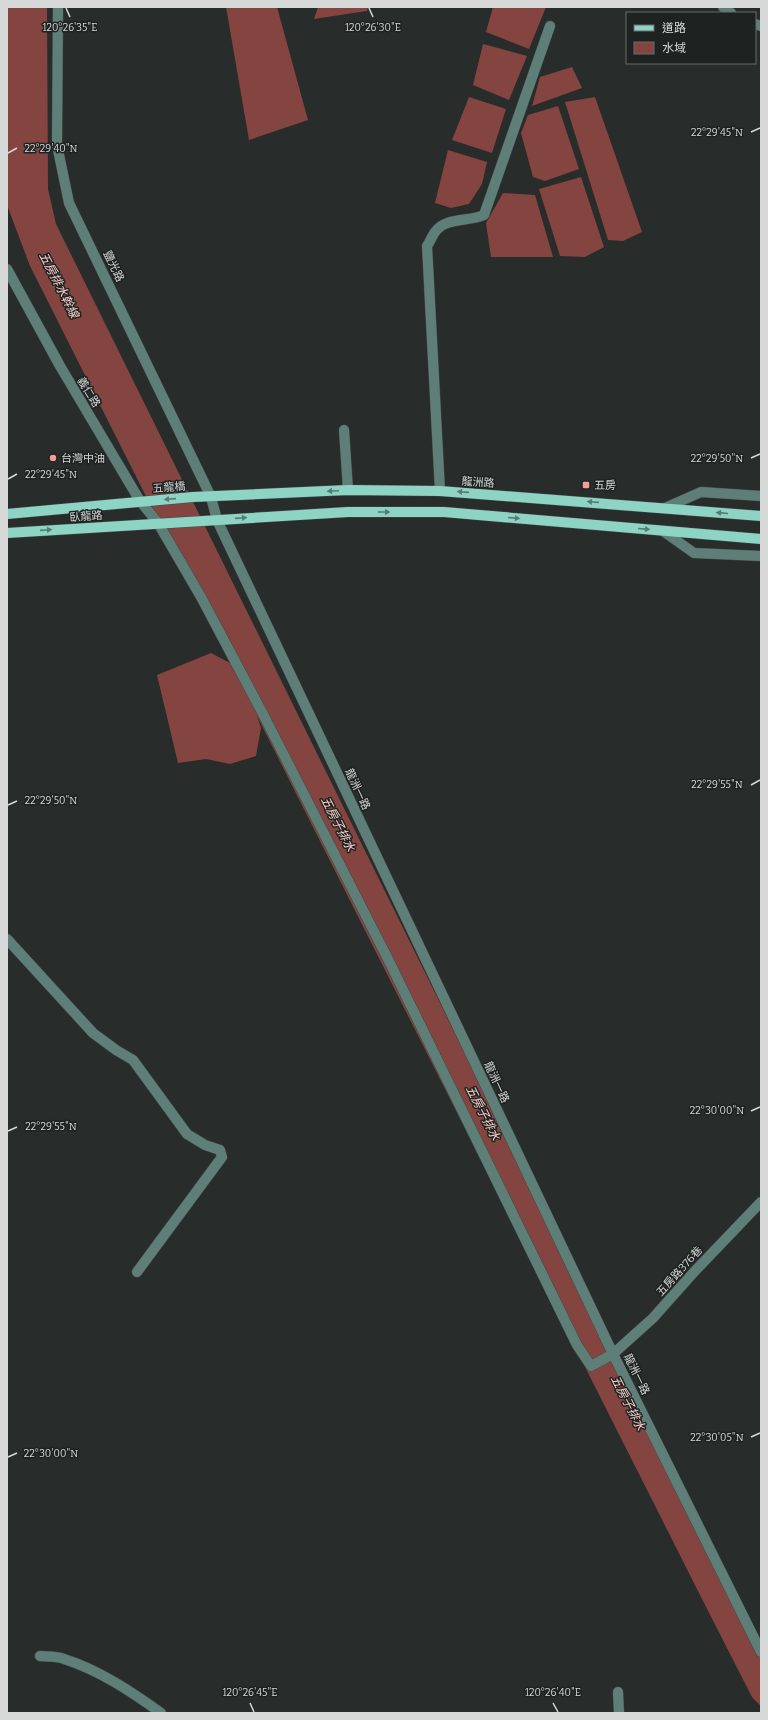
<svg xmlns="http://www.w3.org/2000/svg" width="768" height="1720" font-family="Bitter,'Noto Sans TC',serif">
	<style>
		.water { fill: #844440 }
		.lines { fill: none; stroke-linecap: round; stroke-linejoin: round }
		.minor-casing { stroke: #444847; stroke-width: 11 }
		.major-casing { stroke: #444847; stroke-width: 11 }
		.minor { stroke: #5e7f77; stroke-width: 10 }
		.major { stroke: #8dd4c4; stroke-width: 10 }
		.oneway { fill: #567c73 }
		.ticks { fill: none; stroke: #d5d8d7; stroke-width: 1.5 }
		.poi-dot { fill: #f59c95; stroke: #1e2322; stroke-width: 1.5 }
		.labels { text-anchor: middle; stroke-width: 3; stroke-linejoin: round; paint-order: stroke }
		.street-label { font-size: 11px; fill: #d5d8d7; stroke: #1e2322 }
		.poi-label { font-size: 11px; fill: #d5d8d7; stroke: #1e2322; text-anchor: start }
		.water-label { font-size: 12px; font-style: italic; fill: #fad0cc; stroke: #1e2322 }
		.ticks-label { font-size: 10px; text-anchor: middle; fill: #d5d8d7; stroke: #1e2322; stroke-width: 3; stroke-linejoin: round; paint-order: stroke }
	</style>
	<rect width="100%" height="100%" fill="#282c2b"/>
	<g class="water">
		<path d="M7,7H47L48,189L56,224L761,1654V1706L752,1697L703,1601L257,716L261,728L256,756L230,764L206,759L178,763L157,675L211,653L230,663L30,266L7,205Z"/>
		<path d="M226,7H277L308,120L249,140Z"/>
		<path d="M318,7H368L367,11L314,19Z"/>
		<path d="M493,7H546L529,49L486,32Z"/>
		<path d="M483,44L527,56L509,100L473,85Z"/>
		<path d="M572,67L582,88L532,106L540,77Z"/>
		<path d="M469,97L506,109L492,153L452,140Z"/>
		<path d="M595,97L642,232L623,241L608,240L565,102Z"/>
		<path d="M558,106L579,169L545,181L533,177L521,133L528,115Z"/>
		<path d="M448,150L487,162L482,184L469,204L451,208L435,203Z"/>
		<path d="M581,177L604,247L585,257L560,256L539,189Z"/>
		<path d="M503,193L535,195L553,257H491L486,223Z"/>
	</g>
	<g class="lines">
		<defs>
			<g id="minor">
				<path d="M58,7L57,145L69,203L211,497L217,520L613,1354L761,1652"/>
				<path d="M723,7L731,13"/>
				<path d="M755,24L761,26"/>
				<path d="M7,269L60,366L140,501L158,523L201,597L263,714L388,959L577,1345L591,1366L613,1354L653,1318L694,1272L761,1202"/>
				<path d="M344,430L348,490"/>
				<path d="M440,491L427,246C430,242 432,236 435,232C446,217 468,222 484,215L550,26"/>
				<path d="M665,508L701,492L761,496"/>
				<path d="M663,531L694,553L761,556"/>
				<path d="M7,939L93,1033L116,1050L133,1060L187,1134L205,1145L220,1150L222,1157L137,1272"/>
				<path d="M40,1656C47,1657 57,1656 64,1659C99,1670 132,1692 161,1713"/>
				<path d="M618,1692L619,1713"/>
			</g>
			<g id="major">
				<path d="M7,514L193,497L348,490L440,491L761,516"/>
				<path d="M7,533L348,512H444L761,539"/>
			</g>
		</defs>
		<use href="#minor" class="minor-casing"/>
		<use href="#major" class="major-casing"/>
		<use href="#minor" class="minor"/>
		<use href="#major" class="major"/>
	</g>
	<defs><path id="oneway-solid" d="M-6-.8H1V-3.2L6.5 0L1 3.2V.8H-6Z"/></defs>
	<g class="oneway">
		<use href="#oneway-solid" transform="translate(333 491) rotate(177)"/>
		<use href="#oneway-solid" transform="translate(463 492) rotate(-176)"/>
		<use href="#oneway-solid" transform="translate(170 499) rotate(176)"/>
		<use href="#oneway-solid" transform="translate(593 502) rotate(-176)"/>
		<use href="#oneway-solid" transform="translate(384 512)"/>
		<use href="#oneway-solid" transform="translate(722 513) rotate(-175)"/>
		<use href="#oneway-solid" transform="translate(241 518) rotate(-4)"/>
		<use href="#oneway-solid" transform="translate(514 518) rotate(5)"/>
		<use href="#oneway-solid" transform="translate(644 529) rotate(5)"/>
		<use href="#oneway-solid" transform="translate(46 530) rotate(-4)"/>
	</g>
	<path class="ticks" d="M66,8L70,17M369,8L373,17M751,132L760,128M8,153L17,148M751,458L760,454M8,479L17,474M751,785L760,780M8,805L17,801M751,1111L760,1107M8,1131L17,1127M751,1437L760,1433M8,1457L17,1453M250,1703L254,1712M553,1703L558,1712"/>
	<g class="poi-dot">
		<circle cx="53" cy="458" r="4"/>
		<rect x="582" y="481" width="8" height="8" rx="2"/>
	</g>
	<g class="labels">
		<g class="street-label">
			<text transform="translate(114 266) rotate(64)" y="4">鹽光路</text>
			<text transform="translate(89 392) rotate(59)" y="4">義仁路</text>
			<text transform="translate(478 482) rotate(4)" y="4">龍洲路</text>
			<text transform="translate(169 487) rotate(-4)" y="4">五龍橋</text>
			<text transform="translate(86 516) rotate(-4)" y="4">臥龍路</text>
			<text transform="translate(358 789) rotate(65)" y="4">龍洲一路</text>
			<text transform="translate(497 1082) rotate(65)" y="4">龍洲一路</text>
			<text transform="translate(679 1271) rotate(-48)" y="4">五房路376巷</text>
			<text transform="translate(637 1374) rotate(64)" y="4">龍洲一路</text>
		</g>
		<g class="poi-label">
			<text x="61" y="462">台灣中油</text>
			<text x="594" y="489">五房</text>
		</g>
		<g class="water-label">
			<text transform="translate(59 285) rotate(63)" y="4">五房排水幹線</text>
			<text transform="translate(338 824) rotate(63)" y="4">五房子排水</text>
			<text transform="translate(483 1113) rotate(63)" y="4">五房子排水</text>
			<text transform="translate(628 1403) rotate(63)" y="4">五房子排水</text>
		</g>
	</g>
	<g class="ticks-label">
		<text x="70" y="31">120°26'35"E</text>
		<text x="373" y="31">120°26'30"E</text>
		<text x="717" y="136">22°29'45"N</text>
		<text x="51" y="152">22°29'40"N</text>
		<text x="717" y="462">22°29'50"N</text>
		<text x="51" y="478">22°29'45"N</text>
		<text x="717" y="788">22°29'55"N</text>
		<text x="51" y="804">22°29'50"N</text>
		<text x="717" y="1114">22°30'00"N</text>
		<text x="51" y="1130">22°29'55"N</text>
		<text x="717" y="1441">22°30'05"N</text>
		<text x="51" y="1457">22°30'00"N</text>
		<text x="250" y="1696">120°26'45"E</text>
		<text x="553" y="1696">120°26'40"E</text>
	</g>
	<rect width="768" height="1720" fill="none" stroke="#d5d8d7" stroke-width="16"/>
	<rect x="626" y="12" width="130" height="52" fill="#1e2322" stroke="#676b6a"/>
	<rect x="634" y="25" width="20" height="6" fill="#8dd4c4" stroke="#676b6a"/>
	<text x="662" y="32" font-size="12" fill="#d5d8d7">道路</text>
	<rect x="634" y="42" width="20" height="12" fill="#844440" stroke="#676b6a"/>
	<text x="662" y="52" font-size="12" fill="#d5d8d7">水域</text>
</svg>
